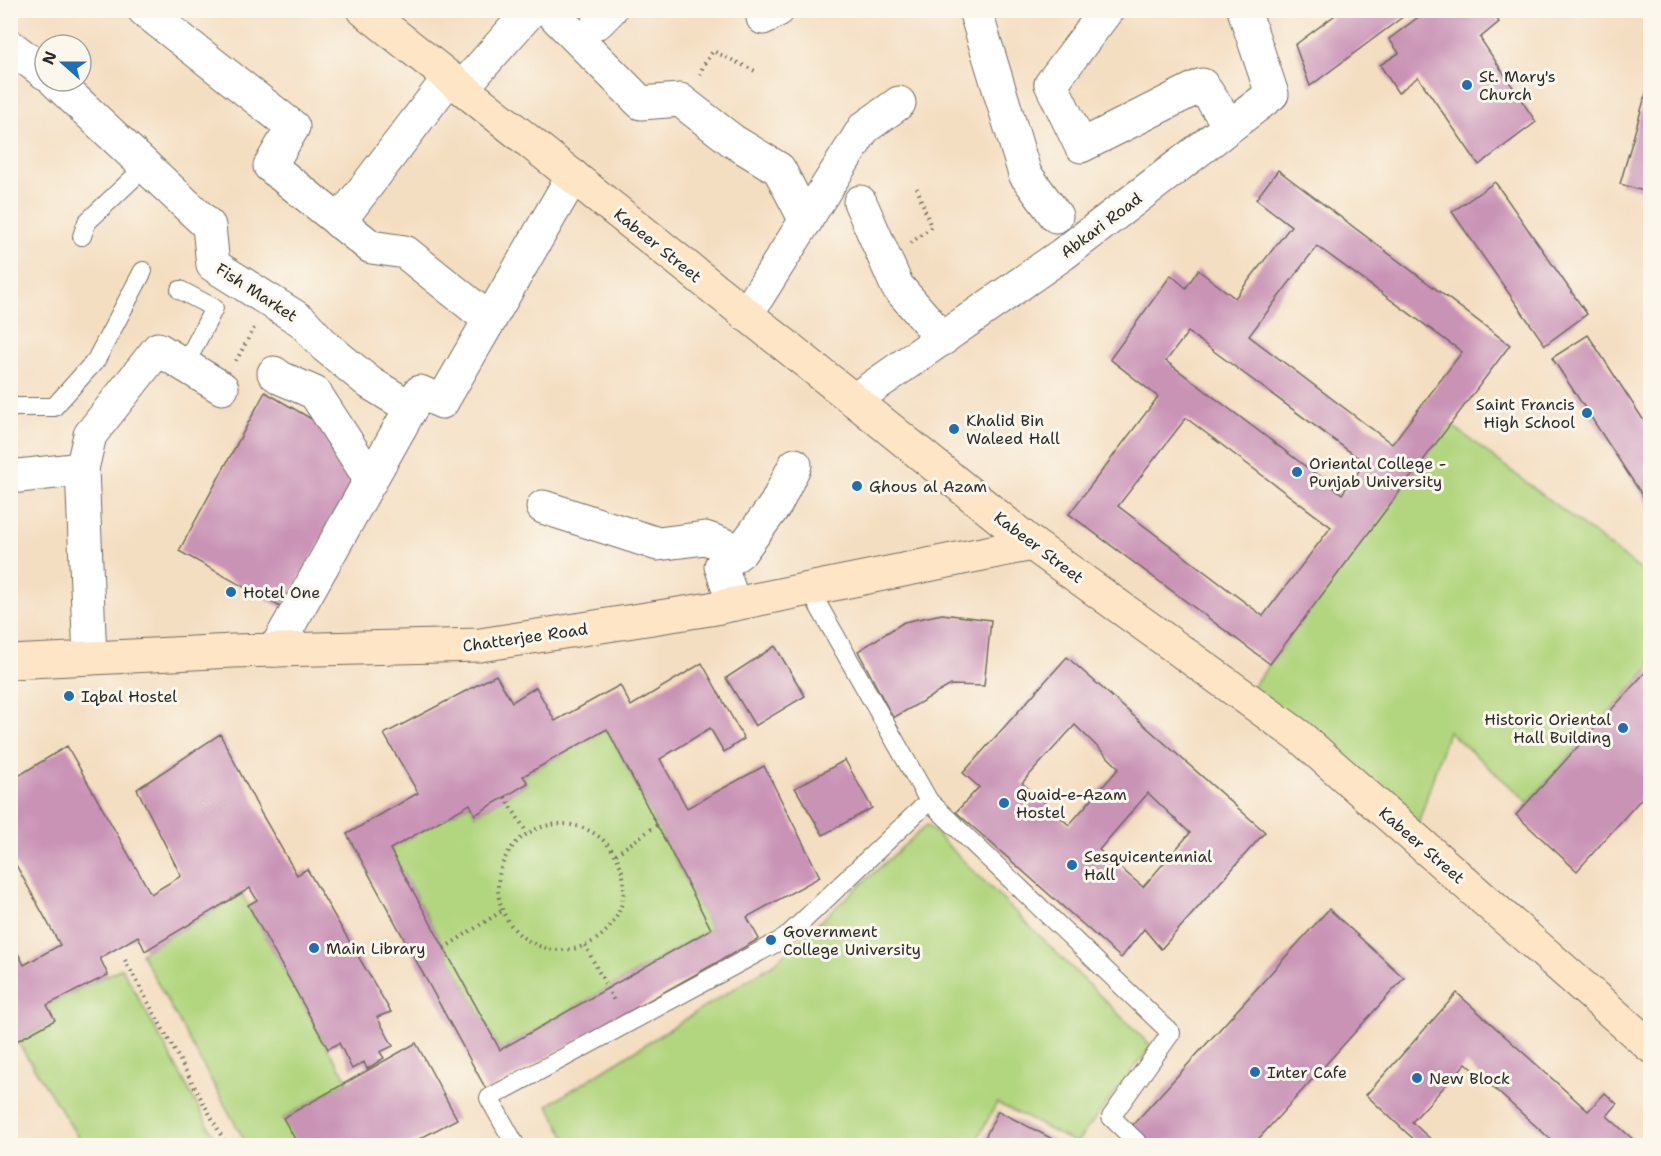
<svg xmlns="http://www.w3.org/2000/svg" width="1661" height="1156" font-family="'Shantell Sans',sans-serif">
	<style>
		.green { fill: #b2d67f; stroke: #6e8055; stroke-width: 1.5 }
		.building { fill: #c993b6; fill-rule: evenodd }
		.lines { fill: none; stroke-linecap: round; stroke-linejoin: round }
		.lane-casing { stroke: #716a60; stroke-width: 20 }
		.street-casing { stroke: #716a60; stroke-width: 35 }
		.secondary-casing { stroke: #716a60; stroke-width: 35 }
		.path { stroke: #716a60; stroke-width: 4; stroke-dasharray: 1.5 4.5; stroke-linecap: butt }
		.lane { stroke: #fff; stroke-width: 18 }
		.street { stroke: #fff; stroke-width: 33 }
		.secondary { stroke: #fde5c5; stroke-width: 33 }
		.poi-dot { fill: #1f6fb2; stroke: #fbf7ec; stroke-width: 2 }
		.labels { text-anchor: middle; stroke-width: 6; stroke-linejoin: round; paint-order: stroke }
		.poi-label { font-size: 16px; fill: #2b2b2b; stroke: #fbf7ec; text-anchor: start }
		.street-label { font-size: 16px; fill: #2b2b2b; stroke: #fbf7ec }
	</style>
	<rect width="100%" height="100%" fill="#fbf7ec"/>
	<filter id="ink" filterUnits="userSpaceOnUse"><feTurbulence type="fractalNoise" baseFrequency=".0167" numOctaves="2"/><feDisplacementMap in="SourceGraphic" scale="12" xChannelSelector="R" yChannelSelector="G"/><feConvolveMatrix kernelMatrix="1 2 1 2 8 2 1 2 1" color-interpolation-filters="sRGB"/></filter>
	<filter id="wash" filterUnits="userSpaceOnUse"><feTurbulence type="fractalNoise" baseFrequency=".008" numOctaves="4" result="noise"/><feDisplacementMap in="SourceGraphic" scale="24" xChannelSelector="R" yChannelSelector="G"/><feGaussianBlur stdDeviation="1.35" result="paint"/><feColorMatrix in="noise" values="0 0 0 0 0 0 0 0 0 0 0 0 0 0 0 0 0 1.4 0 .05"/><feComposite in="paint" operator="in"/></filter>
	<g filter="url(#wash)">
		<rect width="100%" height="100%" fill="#f4dec1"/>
		<g class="green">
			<path d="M1450,424L1650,577V667L1528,802L1448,731L1414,837L1245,697Z"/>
			<path d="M607,729L711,929L500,1050L390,849L470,804L475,815L527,784L523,776Z"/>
			<path d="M927,825L1151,1046L1076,1143L997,1103L974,1145H570L548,1105L772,965Z"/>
			<path d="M242,894L328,1049L348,1081L283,1118L299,1145H247L141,953Z"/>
			<path d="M122,968L219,1145H83L17,1041L54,1021L47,1005Z"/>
		</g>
		<g id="blocks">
			<g class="building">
				<path d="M1342,10H1412L1310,86L1295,45Z"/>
				<path d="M1428,10H1491L1499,22L1480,38L1536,122L1479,165L1418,77L1398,93L1380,65L1399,53L1389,39Z"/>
				<path d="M1650,79V193L1620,184Z"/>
				<path d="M1278,170L1510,345L1270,664L1069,514L1158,397L1110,359L1171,275L1186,288L1198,270L1235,298L1291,226L1256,199ZM1317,246L1462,352L1392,444L1249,336ZM1188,332L1365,463L1342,494L1166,361ZM1186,418L1331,527L1263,616L1118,506Z"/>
				<path d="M1495,182L1587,314L1545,345L1452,212Z"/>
				<path d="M1588,335L1650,430V507L1552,358Z"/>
				<path d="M265,392L322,425L358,478L282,608L179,551Z"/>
				<path d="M942,614L991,620L984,686L951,685L893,718L858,651L904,622Z"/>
				<path d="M775,646L805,696L755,726L726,678Z"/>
				<path d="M1067,657L1265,832L1161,949L1144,929L1121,958L956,812L979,787L963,773ZM1075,725L1119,768L1069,825L1022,783ZM1148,793L1190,833L1143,887L1099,850Z"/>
				<path d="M702,663L744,739L724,752L710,728L660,759L687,808L764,766L820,877L747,917L759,939L487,1091L347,834L418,793L384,734L496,675L512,702L536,687L555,721L620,685L631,706ZM607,729L711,929L500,1050L390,849L470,804L475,815L528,783L523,776Z"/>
				<path d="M1650,667V789L1577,871L1516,815Z"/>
				<path d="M220,734L261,813L297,875L307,869L391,1012L377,1017L393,1046L380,1052L384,1058L367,1069L364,1062L352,1069L339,1043L328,1049L248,905L257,900L250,888L145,951L138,936L100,958L108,975L47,1005L55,1020L17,1041L10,1029V957L18,953L24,965L60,945L10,854V781L67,746L151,894L181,876L137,789Z"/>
				<path d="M845,760L872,808L823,835L795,788Z"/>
				<path d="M1329,909L1404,978L1252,1146H1149L1130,1128Z"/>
				<path d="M1457,993L1588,1111L1605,1093L1617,1104L1607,1116L1636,1142L1632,1146H1558L1466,1063L1412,1122L1438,1146H1421L1366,1095Z"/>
				<path d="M416,1043L457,1119L406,1146H299L283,1118Z"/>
				<path d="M998,1111L1066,1146H981Z"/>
			</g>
		</g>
	</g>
	<g filter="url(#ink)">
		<use href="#blocks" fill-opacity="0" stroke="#716a60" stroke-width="1.5"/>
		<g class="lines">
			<defs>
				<g id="lane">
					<path d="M82,236L87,222L146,166"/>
					<path d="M180,290L214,308L185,365"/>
					<path d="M10,407H54L96,360L143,271"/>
					<path d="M809,589L929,801L1171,1033L1111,1117L1141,1146"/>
					<path d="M516,1146L489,1098L785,938L929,801"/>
				</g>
				<g id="street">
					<path d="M144,10L293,127L270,166L371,247L405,252L490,320"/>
					<path d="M549,10L641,103L680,100L733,141L779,169L806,221"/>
					<path d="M975,10L1025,174L1056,216"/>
					<path d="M1107,10L1051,84L1081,146L1202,85L1230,126"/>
					<path d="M763,18L778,10"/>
					<path d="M598,22L610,10"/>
					<path d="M10,46L45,73"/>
					<path d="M55,81L209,226L213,265L302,321L326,347L370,383L411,408"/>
					<path d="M462,88L531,10"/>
					<path d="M860,202L897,286L943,339"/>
					<path d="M339,222L449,78"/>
					<path d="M746,315L864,128L899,103"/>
					<path d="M274,373L281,378L315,393L371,480"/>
					<path d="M854,400L1063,254L1272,94L1244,10"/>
					<path d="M10,477L82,469"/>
					<path d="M543,507L658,544L705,538L741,551"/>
					<path d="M734,604L721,566L741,551L776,504L795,465"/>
					<path d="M275,650L420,392L442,402L573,176"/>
					<path d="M90,658L82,469L90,435L158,349L222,388"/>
				</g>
				<g id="secondary">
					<path d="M364,10L854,400L1032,544L1299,736L1650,1046"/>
					<path d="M10,662L233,651L480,645L710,609L1032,544"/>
				</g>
			</defs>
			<use href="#lane" class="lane-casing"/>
			<use href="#street" class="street-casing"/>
			<use href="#secondary" class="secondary-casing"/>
			<g class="path">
				<path d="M700,75L703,66L713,51L757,72"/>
				<path d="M911,243L931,227L917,188"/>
				<path d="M236,361L254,328"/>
				<path d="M505,797L527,833"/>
				<circle cx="561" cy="887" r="63"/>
				<path d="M616,854L657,825"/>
				<path d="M585,945L615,1003"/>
				<path d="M444,948L502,911"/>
				<path d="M125,960L227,1146"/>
			</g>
			<use href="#lane" class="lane"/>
			<use href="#street" class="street"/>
			<use href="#secondary" class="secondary"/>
		</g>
	</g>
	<g class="poi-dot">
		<circle cx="1467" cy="85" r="6"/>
		<circle cx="1587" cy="413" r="6"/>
		<circle cx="954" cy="429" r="6"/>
		<circle cx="1297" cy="472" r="6"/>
		<circle cx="857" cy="486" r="6"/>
		<circle cx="231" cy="592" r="6"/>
		<circle cx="69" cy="696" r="6"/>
		<circle cx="1623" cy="728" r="6"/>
		<circle cx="1004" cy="803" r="6"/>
		<circle cx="1072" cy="865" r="6"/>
		<circle cx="771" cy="940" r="6"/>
		<circle cx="314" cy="948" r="6"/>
		<circle cx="1255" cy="1072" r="6"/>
		<circle cx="1417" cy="1078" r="6"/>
	</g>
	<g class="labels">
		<g class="poi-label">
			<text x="1479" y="82">St. Mary's<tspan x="1479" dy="18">Church</tspan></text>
			<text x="1575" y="410" text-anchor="end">Saint Francis<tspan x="1575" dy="18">High School</tspan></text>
			<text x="966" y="426">Khalid Bin<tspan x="966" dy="18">Waleed Hall</tspan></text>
			<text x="1309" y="469">Oriental College -<tspan x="1309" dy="18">Punjab University</tspan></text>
			<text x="869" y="492">Ghous al Azam</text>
			<text x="243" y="598">Hotel One</text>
			<text x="81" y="702">Iqbal Hostel</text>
			<text x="1611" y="725" text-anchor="end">Historic Oriental<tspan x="1611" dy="18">Hall Building</tspan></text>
			<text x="1016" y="800">Quaid-e-Azam<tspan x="1016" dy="18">Hostel</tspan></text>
			<text x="1084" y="862">Sesquicentennial<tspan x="1084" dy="18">Hall</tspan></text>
			<text x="783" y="937">Government<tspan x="783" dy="18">College University</tspan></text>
			<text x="326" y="954">Main Library</text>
			<text x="1267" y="1078">Inter Cafe</text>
			<text x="1429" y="1084">New Block</text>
		</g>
		<g class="street-label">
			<text transform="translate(1101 225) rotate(-37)" y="6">Abkari Road</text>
			<text transform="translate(658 245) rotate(39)" y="6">Kabeer Street</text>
			<text transform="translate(257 292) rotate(33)" y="6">Fish Market</text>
			<text transform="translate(1039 547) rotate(37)" y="6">Kabeer Street</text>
			<text transform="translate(525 637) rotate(-8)" y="6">Chatterjee Road</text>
			<text transform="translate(1422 845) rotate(41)" y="6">Kabeer Street</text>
		</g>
	</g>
	<rect width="1661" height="1156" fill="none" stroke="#fbf7ec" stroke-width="36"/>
	<g transform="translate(63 63) rotate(291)"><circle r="28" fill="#fbf7ec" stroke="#a8a59f" stroke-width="1.5"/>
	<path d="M0-4.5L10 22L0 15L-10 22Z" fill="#1f6fb2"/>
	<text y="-9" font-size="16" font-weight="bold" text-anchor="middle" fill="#2b2b2b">N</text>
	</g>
</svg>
